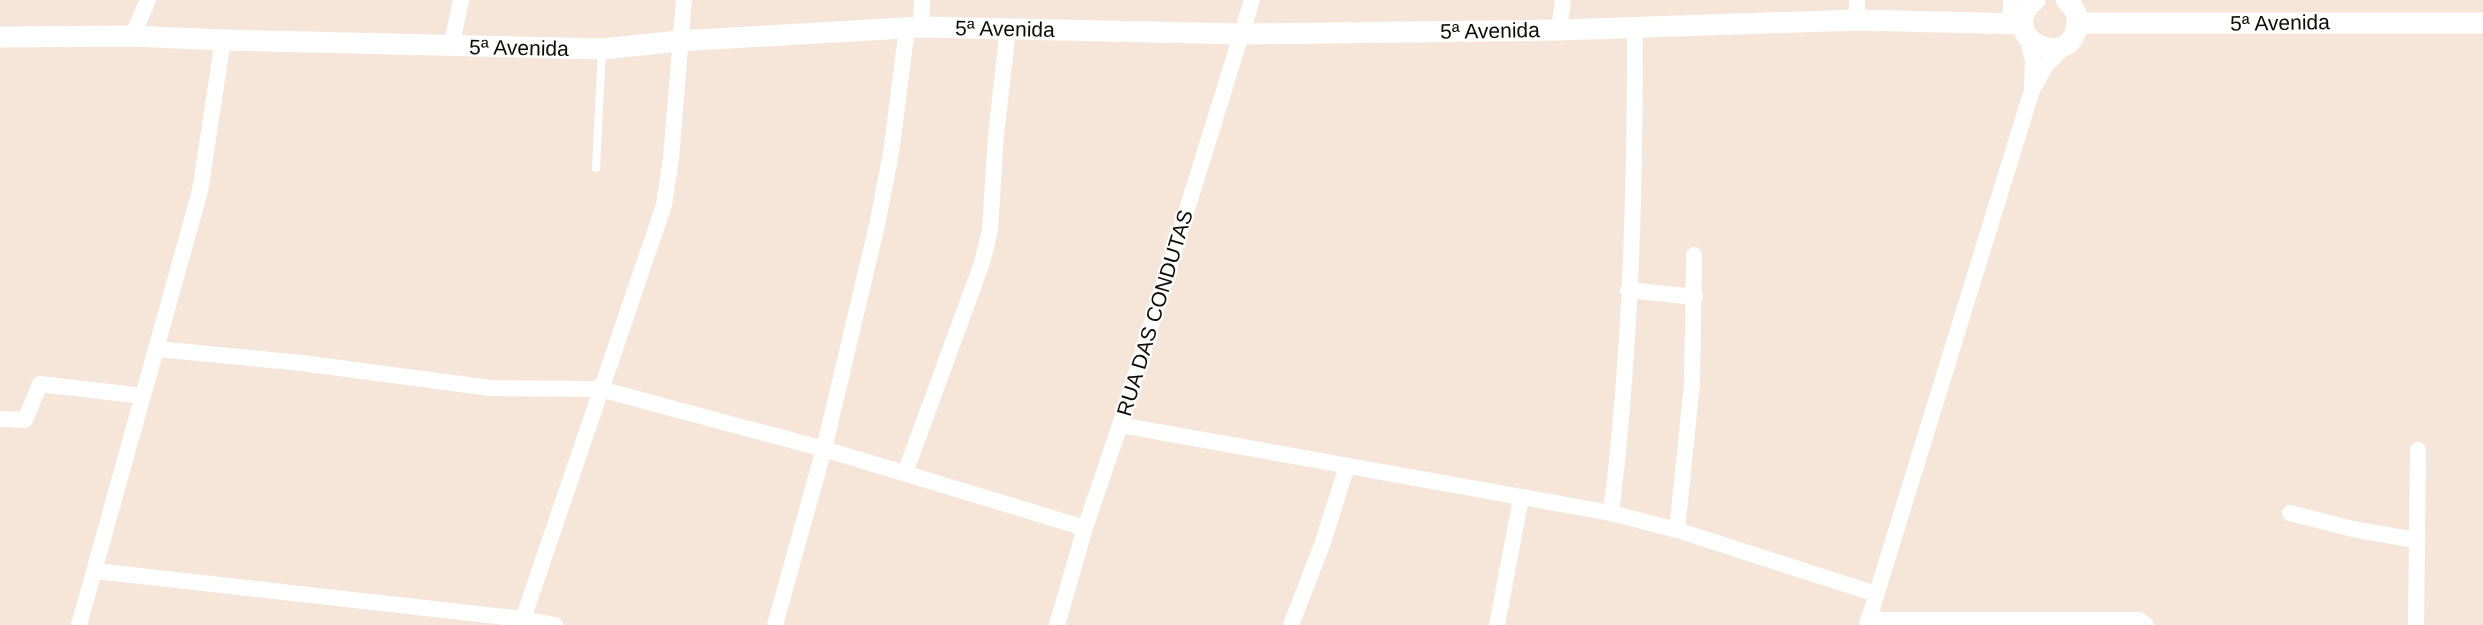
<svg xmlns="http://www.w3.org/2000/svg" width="2483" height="625" font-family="Arial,sans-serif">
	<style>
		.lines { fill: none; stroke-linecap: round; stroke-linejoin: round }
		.service { stroke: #fff; stroke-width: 8 }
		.minor { stroke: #fff; stroke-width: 16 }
		.tertiary { stroke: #fff; stroke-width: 21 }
		.labels { text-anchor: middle; stroke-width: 4.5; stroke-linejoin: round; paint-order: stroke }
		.street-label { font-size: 21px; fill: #0f0a06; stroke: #fff }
	</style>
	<rect width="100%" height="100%" fill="#f6e5d9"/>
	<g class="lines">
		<path class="service" d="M596,168L602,50"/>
		<g class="minor">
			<path d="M1857,0V20"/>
			<path d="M2010,22L2011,0"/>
			<path d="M921,27L922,0"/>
			<path d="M1559,30L1563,0"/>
			<path d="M2026,33L2033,61L2032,86"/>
			<path d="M132,36L148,0"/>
			<path d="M451,47L461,0"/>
			<path d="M1628,290L1695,297"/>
			<path d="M157,349L302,363L490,388L600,389L824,449L1085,528"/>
			<path d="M0,419L25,420L40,384L143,396"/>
			<path d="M1120,425L1611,513L1677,530L1876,594"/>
			<path d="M905,473L982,263L990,230L996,135L1008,29"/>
			<path d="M1611,513C1631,353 1635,188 1635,27"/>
			<path d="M2290,513L2357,530L2416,540"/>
			<path d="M1677,530L1692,384L1694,255"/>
			<path d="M96,571L523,619L555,625"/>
			<path d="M523,619L664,205L671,158L684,0"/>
			<path d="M1868,620H2139L2146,625"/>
			<path d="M79,625L200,191L223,40"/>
			<path d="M775,625L824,449L877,225L891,153L907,28"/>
			<path d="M1057,625L1085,528L1120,425L1252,0"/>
			<path d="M1291,625L1322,545L1347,466"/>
			<path d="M1497,625L1521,498"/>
			<path d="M1867,625L2032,90L2047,64L2066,45"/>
			<path d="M2416,625L2418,450"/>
		</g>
		<g class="tertiary">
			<path d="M2035,0C1992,36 2072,75 2077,24C2078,14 2073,6 2066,0"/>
			<path d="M2077,23H2483"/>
			<path d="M0,37L132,36L223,40L602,49L679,41L921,27L1242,34L1559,30L1857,20L2023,24"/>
		</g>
	</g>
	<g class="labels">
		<g class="street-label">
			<text transform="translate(2280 23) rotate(-1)" y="7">5ª Avenida</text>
			<text transform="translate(1005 29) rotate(1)" y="7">5ª Avenida</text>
			<text transform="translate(1490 31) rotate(-1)" y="7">5ª Avenida</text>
			<text transform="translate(519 48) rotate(1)" y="7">5ª Avenida</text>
			<text transform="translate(1155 313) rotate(-73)" y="7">RUA DAS CONDUTAS</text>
		</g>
	</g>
</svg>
